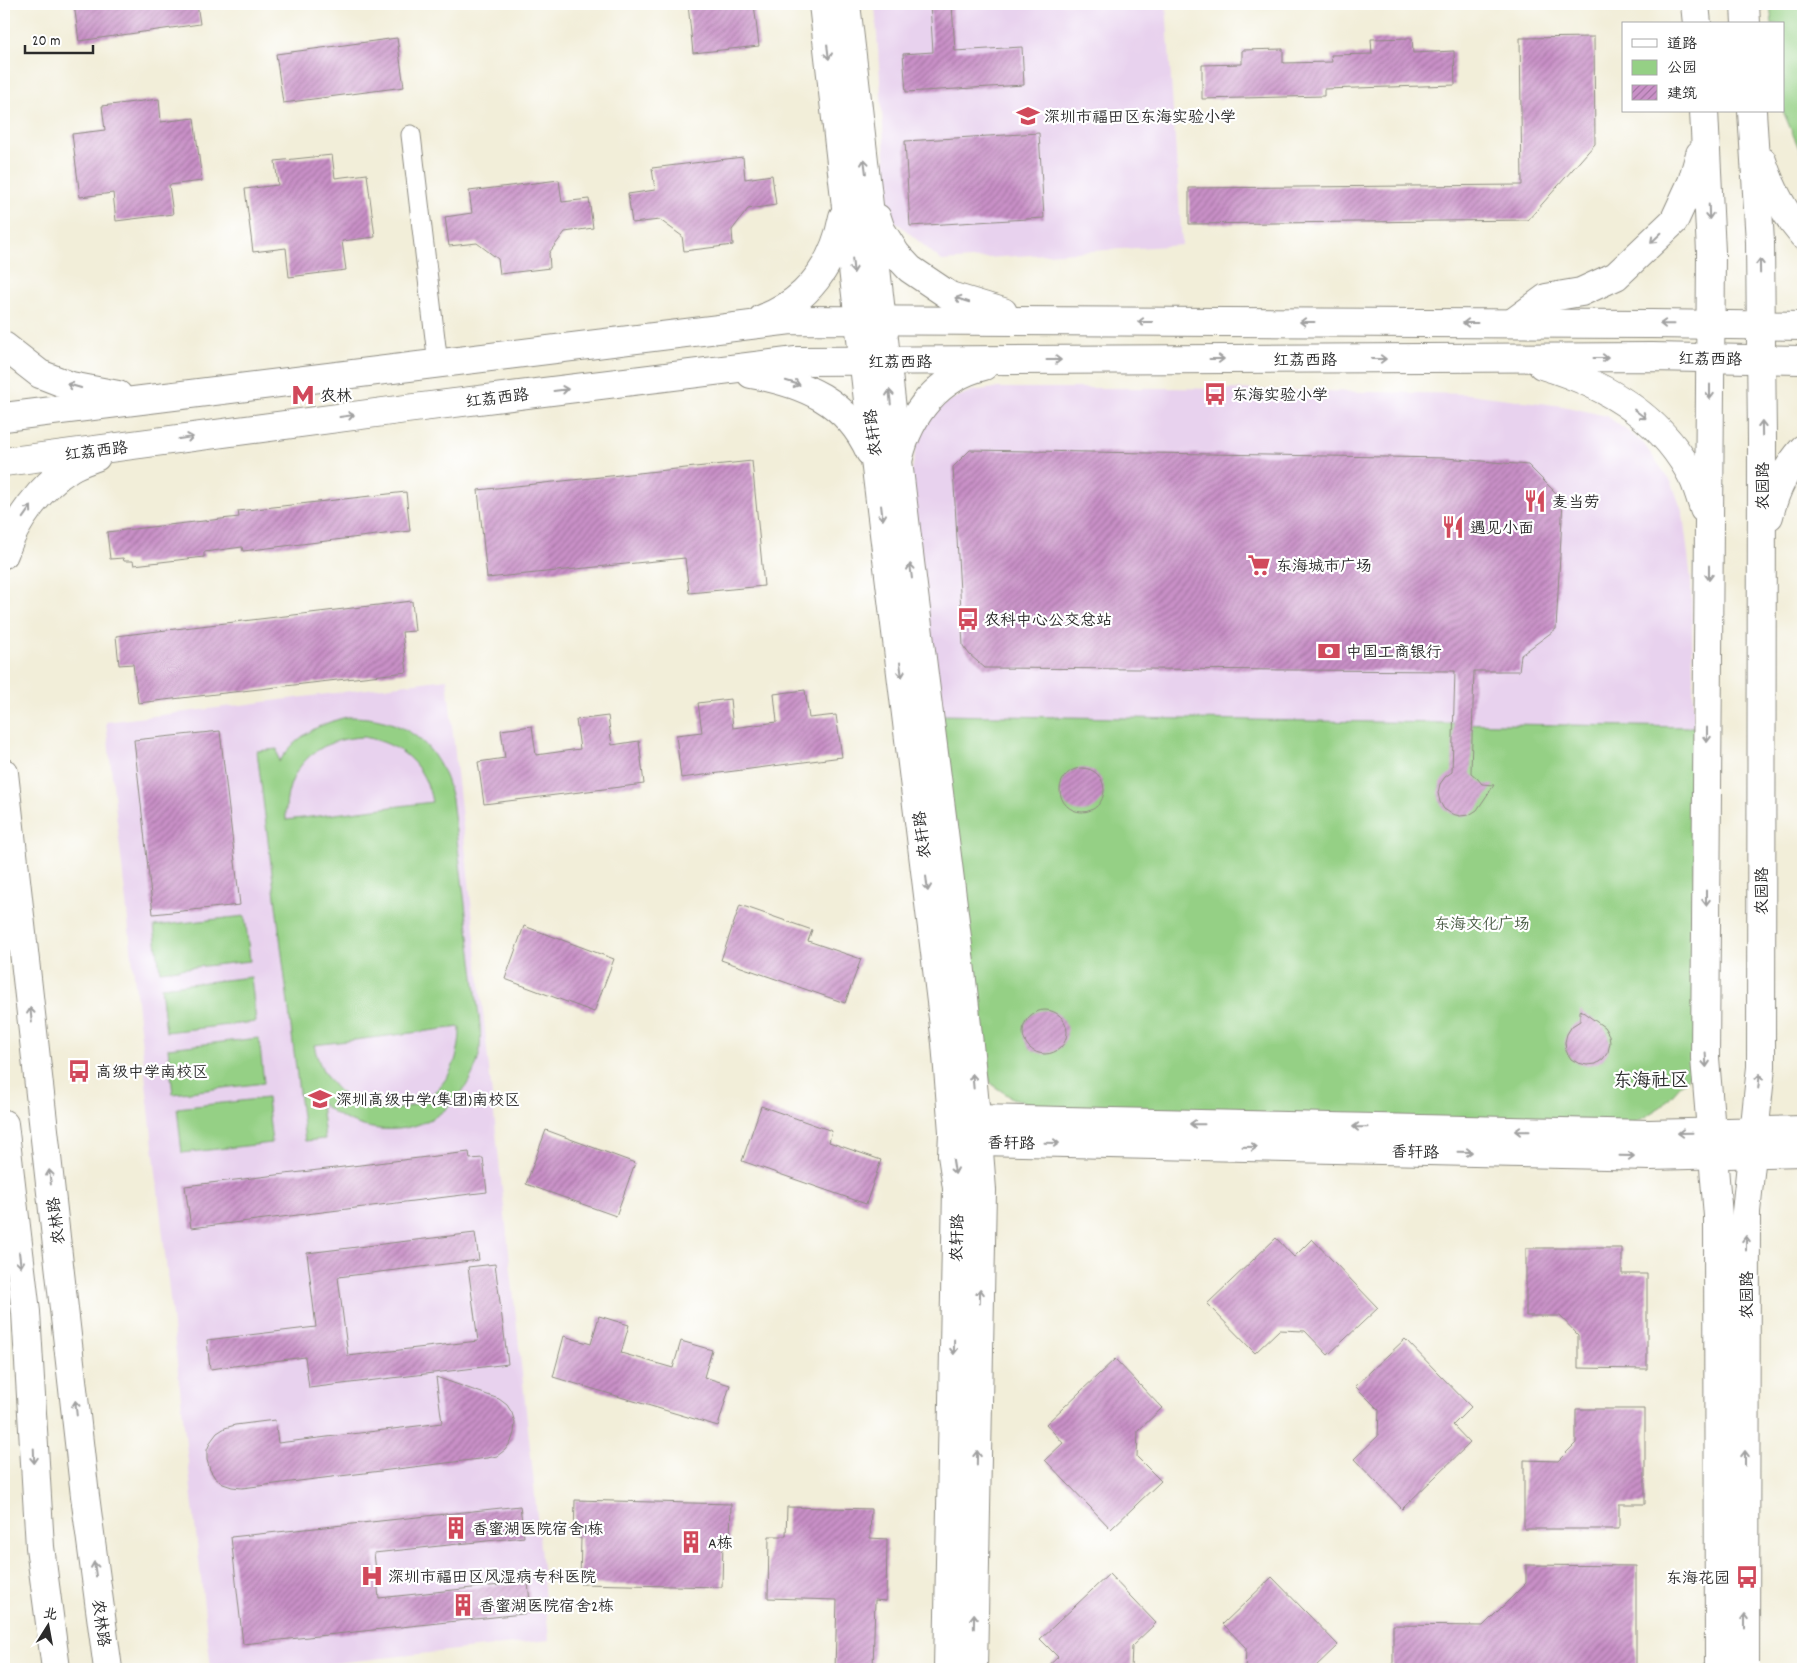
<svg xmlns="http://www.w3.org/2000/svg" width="1807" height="1673" font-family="Dekko,'LXGW WenKai TC',sans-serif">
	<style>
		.built { fill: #e8d2ee }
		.green { fill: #95d085; stroke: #607e58; fill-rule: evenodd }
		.building { fill: url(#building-hatch) }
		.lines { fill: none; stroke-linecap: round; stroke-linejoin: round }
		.street-casing { stroke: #8e8c82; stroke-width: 21 }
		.secondary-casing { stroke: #8e8c82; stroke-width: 30 }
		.street { stroke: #fff; stroke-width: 19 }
		.secondary { stroke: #fff; stroke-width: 28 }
		.oneway { stroke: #a0a0a0 }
		.labels { text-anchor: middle; stroke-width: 4.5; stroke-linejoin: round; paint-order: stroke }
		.poi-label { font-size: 16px; fill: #2b2b2b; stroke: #fff; text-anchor: start }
		.street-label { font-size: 16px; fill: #2b2b2b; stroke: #fff }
		.park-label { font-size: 16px; fill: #4b5d46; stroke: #fff }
		.quarter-label { font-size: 19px; fill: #2b2b2b; stroke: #fff }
	</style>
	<defs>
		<pattern id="building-hatch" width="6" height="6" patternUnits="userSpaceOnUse" patternTransform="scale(1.25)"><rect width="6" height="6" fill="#c990c7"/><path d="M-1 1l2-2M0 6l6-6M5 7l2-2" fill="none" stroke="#a376a2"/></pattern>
	</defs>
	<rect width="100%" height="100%" fill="#fff"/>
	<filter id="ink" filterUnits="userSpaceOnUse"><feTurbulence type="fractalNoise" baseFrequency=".02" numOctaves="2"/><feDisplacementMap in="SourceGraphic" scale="10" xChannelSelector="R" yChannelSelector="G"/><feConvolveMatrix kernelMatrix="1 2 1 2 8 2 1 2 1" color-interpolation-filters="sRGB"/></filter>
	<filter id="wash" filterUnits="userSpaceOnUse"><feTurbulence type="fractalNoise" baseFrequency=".0096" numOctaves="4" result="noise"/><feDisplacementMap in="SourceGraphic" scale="20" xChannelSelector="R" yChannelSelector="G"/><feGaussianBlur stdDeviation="1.12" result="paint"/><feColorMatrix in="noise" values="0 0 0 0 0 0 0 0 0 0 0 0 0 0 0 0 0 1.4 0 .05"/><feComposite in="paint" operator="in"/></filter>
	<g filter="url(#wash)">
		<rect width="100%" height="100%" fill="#f2eed9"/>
		<g class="built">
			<path d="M875,4H1166L1182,245L942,261L889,216Z"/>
			<path d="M994,388H1169L1469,394L1563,406L1607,416L1643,443L1672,483L1683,514L1691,580L1694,727L938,715L910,479L919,433L929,418L948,401L972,391Z"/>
			<path d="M447,679L533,1475L549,1640L280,1669H211L106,722Z"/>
		</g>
		<g class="green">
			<path d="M1770,4H1803V158L1783,111V24H1772Z"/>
			<path d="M938,715L1694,727L1696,1055L1689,1076L1662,1106L1630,1126L1069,1111L1015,1100L991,1084L980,1051Z"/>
			<path d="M347,717C404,716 440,743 452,799L480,1025C481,1038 481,1051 477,1063C453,1133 375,1150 321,1103L325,1139L305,1141L257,751L277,749L279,762C296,736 318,724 347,717ZM364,737C402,744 425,765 432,802L286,820C283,770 315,738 364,737ZM460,1027C462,1127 334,1140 314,1045Z"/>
			<path d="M245,916L250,961L160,971L154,926Z"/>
			<path d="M251,977L256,1022L166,1032L161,987Z"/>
			<path d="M259,1038L264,1083L173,1094L168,1048Z"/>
			<path d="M267,1098L272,1143L182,1153L177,1108Z"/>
		</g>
		<g id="blocks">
			<g class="building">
				<path d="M74,4H197L200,24L79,41Z"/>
				<path d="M688,4H754L759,46L693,53Z"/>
				<path d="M930,4H952L955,51L1022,47L1024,85L906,92L903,54L933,52Z"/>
				<path d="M1594,37L1595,144L1528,220L1189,224V188L1522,185L1520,38Z"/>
				<path d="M397,38L404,87L283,103L276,54Z"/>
				<path d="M1412,38L1413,53L1454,51L1455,85L1324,89V96L1202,99V65L1242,64V50L1283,49V63L1332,62L1331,55L1372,54L1371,39Z"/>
				<path d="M159,99L161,122L194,118L202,181L169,185L173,214L116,221L113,193L80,197L72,134L105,130L102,106Z"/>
				<path d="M1039,133L1044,218L910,226L905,141Z"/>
				<path d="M332,155L335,178L367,174L375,237L342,241L346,270L289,277L286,248L253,252L245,189L278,185L275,161Z"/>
				<path d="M743,157L745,179L772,175L776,205L748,209L732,230L733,245L684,251L682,236L660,220L632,223L628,194L655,190L652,168Z"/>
				<path d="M559,180L562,202L589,199L593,228L565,232L549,253L550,268L500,274L498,259L477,243L449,246L445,217L472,213L469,191Z"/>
				<path d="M970,450L1446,458L1528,465L1563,500L1556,629L1521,655L1519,671H1474L1471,773L1477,778L1482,784L1494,785L1477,810L1469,815L1460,816L1452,814L1444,809L1440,802L1438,793L1440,784L1445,777L1452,772L1455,671L985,668L970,655L963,646L953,467Z"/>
				<path d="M752,461L764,586L689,593L685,558L487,578L478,490Z"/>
				<path d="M406,492L410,531L243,551L242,547L204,552V557L134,565L133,561H124L123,558L110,559L107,532L239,517L238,511Z"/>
				<path d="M412,601L415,631L402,632L407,672L138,703L133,664L119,665L116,636Z"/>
				<path d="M805,690L809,718L836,715L842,757L681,778L676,735L702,732L698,703L730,699L733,728L777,722L774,694Z"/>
				<path d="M608,716L612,745L639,741L644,784L484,804L478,762L505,758L501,730L532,726L536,755L580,749L576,720Z"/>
				<path d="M220,731L240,905L153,914L134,740Z"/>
				<circle cx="1082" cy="790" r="22"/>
				<path d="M740,905L812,930L808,941L861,959L845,1003L721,960Z"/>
				<path d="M524,926L614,959L594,1012L505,979Z"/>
				<circle cx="1045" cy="1032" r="22"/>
				<path d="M1580,1010L1604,1027L1609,1035L1610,1043L1608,1052L1603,1059L1596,1064L1587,1065L1578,1063L1571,1059L1566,1051L1565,1042L1567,1034L1572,1026L1580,1021Z"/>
				<path d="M761,1106L832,1131L829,1142L881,1160L866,1204L742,1161Z"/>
				<path d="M546,1130L635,1163L616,1216L526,1184Z"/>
				<path d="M469,1152L470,1159L483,1158L487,1192L191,1228L185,1186Z"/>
				<path d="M475,1233L479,1260L338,1277L348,1356L478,1341L468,1267L495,1264L508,1364L309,1388L305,1357L210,1369L207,1340L316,1327L307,1253Z"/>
				<path d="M1276,1238L1294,1257L1312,1239L1378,1308L1328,1355L1305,1331L1279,1330L1255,1353L1207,1304Z"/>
				<path d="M1526,1248H1622V1274H1647V1369L1578,1368V1335L1560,1316H1526Z"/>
				<path d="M599,1316L629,1325L621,1353L673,1368L681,1341L712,1350L704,1377L730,1385L718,1426L553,1377L564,1336L591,1344Z"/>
				<path d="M1405,1339L1471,1407L1453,1425L1470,1443L1402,1509L1354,1459L1378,1436L1379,1410L1355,1386Z"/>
				<path d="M1115,1359L1162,1408L1138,1431L1137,1457L1161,1481L1111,1529L1045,1460L1063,1443L1046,1424Z"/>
				<path d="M436,1377L499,1399L507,1405L512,1413L515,1423L514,1433L511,1442L505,1450L497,1456L487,1458L242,1488L232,1487L223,1484L215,1478L210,1470L207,1460V1450L211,1441L217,1433L225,1428L235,1425L275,1420L278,1443L442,1423Z"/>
				<path d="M1576,1409H1645V1504H1619V1529H1524V1460L1558,1461L1576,1443Z"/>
				<path d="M575,1500L731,1504L730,1541H723L722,1587L580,1584L581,1538L574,1537Z"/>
				<path d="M520,1506L524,1537L374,1553L379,1598L528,1582L531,1613L243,1644L231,1537Z"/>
				<path d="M787,1507L871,1509L870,1538L887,1539L886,1601L875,1600L873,1669H835L837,1600L768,1598L769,1536H786Z"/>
				<path d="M1526,1565L1636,1566V1669H1393V1625L1483,1626L1526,1583Z"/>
				<path d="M1109,1574L1156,1623L1132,1646L1131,1669H1045L1058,1657L1040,1639Z"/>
				<path d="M1272,1577L1338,1645L1313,1669H1245L1246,1648L1223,1624Z"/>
			</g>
		</g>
	</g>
	<g filter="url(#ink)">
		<use href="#blocks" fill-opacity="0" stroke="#8e8c82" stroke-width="1"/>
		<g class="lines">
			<defs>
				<path id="street" d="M411,135L438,364"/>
				<g id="secondary">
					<path d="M823,4L871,427L946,1043L953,1132L952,1155L957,1188L948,1669"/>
					<path d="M846,4C870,208 891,413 917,618C940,808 968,998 982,1190L973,1669"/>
					<path d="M1695,4L1697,24"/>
					<path d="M1745,4L1746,24"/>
					<path d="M1704,111L1711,252L1705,1058L1718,1216L1719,1669"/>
					<path d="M1762,161C1771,188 1784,213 1803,235"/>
					<path d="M877,218L881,230L896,254L910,269L950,296L1003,312"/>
					<path d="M762,319C808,301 834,264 843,217"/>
					<path d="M1512,323L1546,298L1581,292L1616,276L1674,221L1692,182L1700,154"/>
					<path d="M4,346L40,374L71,386L118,395"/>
					<path d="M1542,365C1605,384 1664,419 1694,480C1698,489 1701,500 1704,509"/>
					<path d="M751,374C804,383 847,401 870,452"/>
					<path d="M4,417L791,320L1652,324L1803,326"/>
					<path d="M899,457C910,413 939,377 984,366"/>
					<path d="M4,462L406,409L796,361L1652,357L1803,360"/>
					<path d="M1769,516C1775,491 1786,468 1803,449"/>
					<path d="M4,554C15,522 41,486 70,468C78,463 88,460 96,457"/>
					<path d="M4,773L85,1496L108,1669"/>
					<path d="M4,1124L26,1312L40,1547L56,1669"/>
					<path d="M961,1127L976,1119L1649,1134L1803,1130"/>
					<path d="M961,1135L978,1141L1650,1156L1803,1152"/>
					<path d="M1745,1669L1746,1212L1761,1067L1762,440L1760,242L1752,111"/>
				</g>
			</defs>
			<use href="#street" class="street-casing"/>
			<use href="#secondary" class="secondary-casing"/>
			<use href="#street" class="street"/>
			<use href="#secondary" class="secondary"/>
		</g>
		<defs><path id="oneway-shaft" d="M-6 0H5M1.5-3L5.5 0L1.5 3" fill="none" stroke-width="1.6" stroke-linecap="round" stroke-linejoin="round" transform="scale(1.25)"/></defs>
		<g class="oneway">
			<use href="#oneway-shaft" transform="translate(828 52) rotate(83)"/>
			<use href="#oneway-shaft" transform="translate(865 166) rotate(-97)"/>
			<use href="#oneway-shaft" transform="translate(1709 212) rotate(88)"/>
			<use href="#oneway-shaft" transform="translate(1656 238) rotate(136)"/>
			<use href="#oneway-shaft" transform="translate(853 266) rotate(84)"/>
			<use href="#oneway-shaft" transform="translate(1760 266) rotate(-91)"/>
			<use href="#oneway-shaft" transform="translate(962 300) rotate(-162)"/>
			<use href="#oneway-shaft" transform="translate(1145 322) rotate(-180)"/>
			<use href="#oneway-shaft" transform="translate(1307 322) rotate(-180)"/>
			<use href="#oneway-shaft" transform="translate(1470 323) rotate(-180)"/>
			<use href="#oneway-shaft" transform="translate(1667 324) rotate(-179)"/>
			<use href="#oneway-shaft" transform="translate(1601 358)"/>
			<use href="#oneway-shaft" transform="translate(1217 359)"/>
			<use href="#oneway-shaft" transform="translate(1379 359)"/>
			<use href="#oneway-shaft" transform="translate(1054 360)"/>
			<use href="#oneway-shaft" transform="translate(793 383) rotate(17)"/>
			<use href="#oneway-shaft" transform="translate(74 386) rotate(-164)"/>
			<use href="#oneway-shaft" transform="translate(561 390) rotate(-7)"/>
			<use href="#oneway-shaft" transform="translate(1710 392) rotate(90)"/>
			<use href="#oneway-shaft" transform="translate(890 397) rotate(-96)"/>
			<use href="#oneway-shaft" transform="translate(1640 414) rotate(37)"/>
			<use href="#oneway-shaft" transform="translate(347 416) rotate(-8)"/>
			<use href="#oneway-shaft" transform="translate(1762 428) rotate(-91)"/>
			<use href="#oneway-shaft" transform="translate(186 438) rotate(-8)"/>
			<use href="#oneway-shaft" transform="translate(27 512) rotate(-55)"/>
			<use href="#oneway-shaft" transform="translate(882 513) rotate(83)"/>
			<use href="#oneway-shaft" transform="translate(911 571) rotate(-97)"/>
			<use href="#oneway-shaft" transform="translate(1709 573) rotate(90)"/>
			<use href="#oneway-shaft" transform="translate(901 670) rotate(83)"/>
			<use href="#oneway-shaft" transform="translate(1707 735) rotate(90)"/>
			<use href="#oneway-shaft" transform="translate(927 884) rotate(83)"/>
			<use href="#oneway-shaft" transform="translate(1706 898) rotate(90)"/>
			<use href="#oneway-shaft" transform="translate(31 1015) rotate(-96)"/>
			<use href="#oneway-shaft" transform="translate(1706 1060) rotate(87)"/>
			<use href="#oneway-shaft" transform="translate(973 1081) rotate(-95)"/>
			<use href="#oneway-shaft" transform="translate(1759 1081) rotate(-84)"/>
			<use href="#oneway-shaft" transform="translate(1197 1124) rotate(-179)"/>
			<use href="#oneway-shaft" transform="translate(1360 1127) rotate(-179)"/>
			<use href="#oneway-shaft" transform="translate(1522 1131) rotate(-179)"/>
			<use href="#oneway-shaft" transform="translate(1685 1133) rotate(179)"/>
			<use href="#oneway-shaft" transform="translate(1052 1143) rotate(1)"/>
			<use href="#oneway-shaft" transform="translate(1250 1147) rotate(1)"/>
			<use href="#oneway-shaft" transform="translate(1465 1152) rotate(1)"/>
			<use href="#oneway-shaft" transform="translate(1627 1156) rotate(1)"/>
			<use href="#oneway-shaft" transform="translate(954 1167) rotate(81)"/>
			<use href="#oneway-shaft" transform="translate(50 1177) rotate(-97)"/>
			<use href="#oneway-shaft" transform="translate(1746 1243) rotate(-90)"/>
			<use href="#oneway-shaft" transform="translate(20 1260) rotate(83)"/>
			<use href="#oneway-shaft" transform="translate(980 1296) rotate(-89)"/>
			<use href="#oneway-shaft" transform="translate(954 1347) rotate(91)"/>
			<use href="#oneway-shaft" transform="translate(76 1408) rotate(-96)"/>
			<use href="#oneway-shaft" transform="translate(34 1456) rotate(88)"/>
			<use href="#oneway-shaft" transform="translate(977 1458) rotate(-89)"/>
			<use href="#oneway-shaft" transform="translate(1745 1458) rotate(-90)"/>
			<use href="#oneway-shaft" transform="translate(95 1569) rotate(-98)"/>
			<use href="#oneway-shaft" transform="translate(974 1621) rotate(-89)"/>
			<use href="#oneway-shaft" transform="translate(1745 1621) rotate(-90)"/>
		</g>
	</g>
	<defs>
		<symbol id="school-bare" viewBox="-9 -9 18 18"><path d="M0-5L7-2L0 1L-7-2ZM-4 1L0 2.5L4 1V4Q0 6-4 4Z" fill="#d1495b" stroke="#fff" stroke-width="2.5" paint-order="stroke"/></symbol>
		<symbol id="bus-bare" viewBox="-9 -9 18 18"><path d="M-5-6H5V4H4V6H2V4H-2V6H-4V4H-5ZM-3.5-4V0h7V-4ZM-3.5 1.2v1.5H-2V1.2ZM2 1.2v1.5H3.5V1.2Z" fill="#d1495b" stroke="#fff" stroke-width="2.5" paint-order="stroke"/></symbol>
		<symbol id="metro-bare" viewBox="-9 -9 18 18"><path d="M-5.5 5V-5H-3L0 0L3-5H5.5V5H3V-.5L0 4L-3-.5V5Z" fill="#d1495b" stroke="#fff" stroke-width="2.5" paint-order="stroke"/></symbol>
		<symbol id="restaurant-bare" viewBox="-9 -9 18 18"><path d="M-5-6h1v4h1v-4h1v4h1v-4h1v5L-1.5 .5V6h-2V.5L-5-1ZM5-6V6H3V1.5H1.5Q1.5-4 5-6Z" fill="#d1495b" stroke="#fff" stroke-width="2.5" paint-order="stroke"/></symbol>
		<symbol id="supermarket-bare" viewBox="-9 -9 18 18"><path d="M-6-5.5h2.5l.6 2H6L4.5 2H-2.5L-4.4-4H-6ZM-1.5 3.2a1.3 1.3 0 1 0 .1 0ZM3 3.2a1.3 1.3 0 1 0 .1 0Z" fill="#d1495b" stroke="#fff" stroke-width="2.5" paint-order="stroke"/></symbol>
		<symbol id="bank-bare" viewBox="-9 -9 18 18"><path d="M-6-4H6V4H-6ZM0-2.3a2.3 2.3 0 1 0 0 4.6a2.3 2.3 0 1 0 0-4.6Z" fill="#d1495b" stroke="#fff" stroke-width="2.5" paint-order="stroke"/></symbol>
		<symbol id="building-bare" viewBox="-9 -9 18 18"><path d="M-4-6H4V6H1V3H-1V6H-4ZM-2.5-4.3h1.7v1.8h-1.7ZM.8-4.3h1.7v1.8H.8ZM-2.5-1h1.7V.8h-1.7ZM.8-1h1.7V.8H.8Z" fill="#d1495b" stroke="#fff" stroke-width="2.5" paint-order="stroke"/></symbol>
		<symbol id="hospital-bare" viewBox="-9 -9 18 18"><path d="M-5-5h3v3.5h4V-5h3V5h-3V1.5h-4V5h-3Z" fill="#d1495b" stroke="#fff" stroke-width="2.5" paint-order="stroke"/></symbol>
	</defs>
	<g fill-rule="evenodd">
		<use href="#school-bare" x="1012" y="100" width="32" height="32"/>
		<use href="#bus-bare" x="1199" y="378" width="32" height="32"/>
		<use href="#metro-bare" x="287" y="379" width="32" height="32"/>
		<use href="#restaurant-bare" x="1519" y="485" width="32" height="32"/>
		<use href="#restaurant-bare" x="1437" y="511" width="32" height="32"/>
		<use href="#supermarket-bare" x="1243" y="549" width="32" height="32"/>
		<use href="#bus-bare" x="952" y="603" width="32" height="32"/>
		<use href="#bank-bare" x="1313" y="635" width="32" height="32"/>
		<use href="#bus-bare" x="63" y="1055" width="32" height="32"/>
		<use href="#school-bare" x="304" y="1083" width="32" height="32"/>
		<use href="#building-bare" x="440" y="1512" width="32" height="32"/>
		<use href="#building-bare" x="675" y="1526" width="32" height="32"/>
		<use href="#hospital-bare" x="356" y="1560" width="32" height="32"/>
		<use href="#bus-bare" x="1731" y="1561" width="32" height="32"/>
		<use href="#building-bare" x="447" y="1589" width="32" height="32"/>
	</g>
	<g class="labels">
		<g class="poi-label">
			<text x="1044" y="122">深圳市福田区东海实验小学</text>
			<text x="1232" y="400">东海实验小学</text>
			<text x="320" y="401">农林</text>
			<text x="1552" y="507">麦当劳</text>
			<text x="1470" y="533">遇见小面</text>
			<text x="1276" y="571">东海城市广场</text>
			<text x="984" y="625">农科中心公交总站</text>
			<text x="1346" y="657">中国工商银行</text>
			<text x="96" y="1077">高级中学南校区</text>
			<text x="336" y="1105">深圳高级中学(集团)南校区</text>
			<text x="472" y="1534">香蜜湖医院宿舍1栋</text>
			<text x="708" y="1548">A栋</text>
			<text x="388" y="1582">深圳市福田区风湿病专科医院</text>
			<text x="1730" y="1583" text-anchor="end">东海花园</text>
			<text x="479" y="1611">香蜜湖医院宿舍2栋</text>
		</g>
		<g class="street-label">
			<text transform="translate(1710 358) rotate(1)" y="6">红荔西路</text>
			<text x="1305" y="365">红荔西路</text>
			<text x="900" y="367">红荔西路</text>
			<text transform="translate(497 397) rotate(-7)" y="6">红荔西路</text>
			<text transform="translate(872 433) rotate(-97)" y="6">农轩路</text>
			<text transform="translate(96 450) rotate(-7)" y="6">红荔西路</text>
			<text transform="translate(1762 486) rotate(-90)" y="6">农园路</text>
			<text transform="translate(921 835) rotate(-97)" y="6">农轩路</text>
			<text transform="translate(1761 891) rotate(-90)" y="6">农园路</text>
			<text transform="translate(1011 1142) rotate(1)" y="6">香轩路</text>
			<text transform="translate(1415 1151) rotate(1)" y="6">香轩路</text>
			<text transform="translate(55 1221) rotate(-97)" y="6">农林路</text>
			<text transform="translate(956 1238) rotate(-89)" y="6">农轩路</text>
			<text transform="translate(1746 1295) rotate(-90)" y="6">农园路</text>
			<text transform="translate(102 1623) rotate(82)" y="6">农林路</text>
		</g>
		<g class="park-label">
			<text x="1482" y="929">东海文化广场</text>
		</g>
		<g class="quarter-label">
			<text x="1651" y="1086">东海社区</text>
		</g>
	</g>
	<rect width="1807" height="1673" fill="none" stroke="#fff" stroke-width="20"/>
	<rect x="1622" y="22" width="162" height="90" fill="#ffffff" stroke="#aaaaaa"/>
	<rect x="1632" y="39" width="25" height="8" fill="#ffffff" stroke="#aaaaaa"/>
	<text x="1667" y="48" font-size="15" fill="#2b2b2b">道路</text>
	<rect x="1632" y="60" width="25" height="15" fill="#95d085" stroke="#aaaaaa"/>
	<text x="1667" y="72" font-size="15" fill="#2b2b2b">公园</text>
	<rect x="1632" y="85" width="25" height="15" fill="url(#building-hatch)" stroke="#aaaaaa"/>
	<text x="1667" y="98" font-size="15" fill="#2b2b2b">建筑</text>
	<g transform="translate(48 1626) rotate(11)" stroke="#ffffff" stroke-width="4" paint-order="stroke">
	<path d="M0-4L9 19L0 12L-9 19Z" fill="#2b2b2b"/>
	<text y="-8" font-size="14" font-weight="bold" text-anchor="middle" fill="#2b2b2b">北</text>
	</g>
	<path d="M25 45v8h68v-8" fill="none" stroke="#2b2b2b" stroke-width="2.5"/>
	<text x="32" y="45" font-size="15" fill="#2b2b2b" stroke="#ffffff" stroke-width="4" paint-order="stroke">20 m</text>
</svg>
